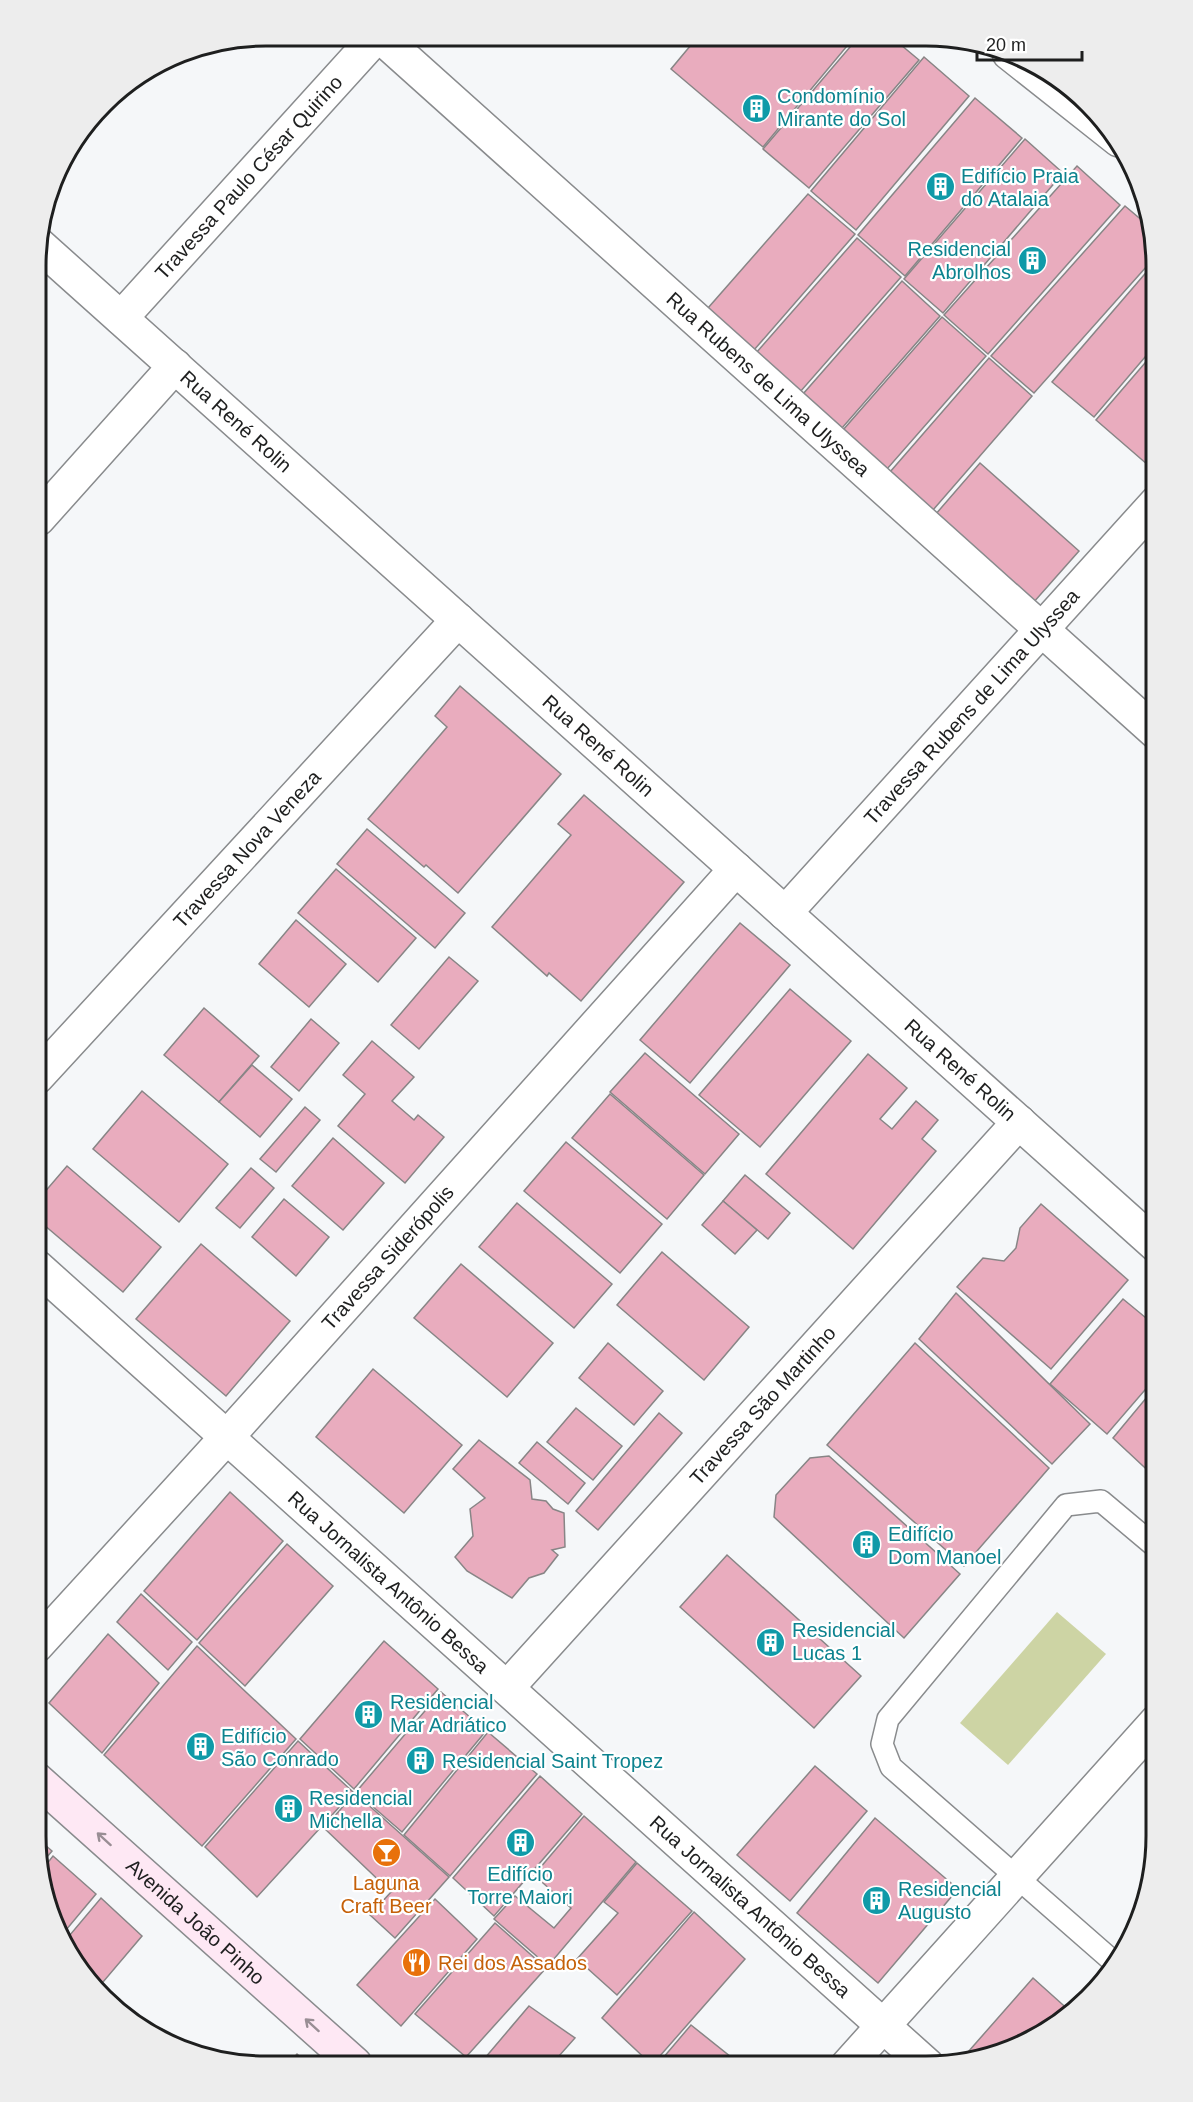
<svg xmlns="http://www.w3.org/2000/svg" width="1193" height="2102" font-family="Helvetica,sans-serif">
	<style>
		.green { fill: #cdd4a4 }
		.building { fill: #e9acbe; stroke: #888586; stroke-width: 1.5 }
		.lines { fill: none; stroke-linecap: round; stroke-linejoin: round }
		.service-casing { stroke: #898b8d; stroke-width: 24 }
		.minor-casing { stroke: #898b8d; stroke-width: 36 }
		.secondary-casing { stroke: #898b8d; stroke-width: 36 }
		.service { stroke: #fff; stroke-width: 21 }
		.minor { stroke: #fff; stroke-width: 33 }
		.secondary { stroke: #fee8f4; stroke-width: 33 }
		.oneway { stroke: #998e94 }
		.labels { text-anchor: middle; stroke-width: 4.5; stroke-linejoin: round; paint-order: stroke }
		.culture-label { font-size: 20px; fill: #0d838f; stroke: #fff; text-anchor: start }
		.street-label { font-size: 20px; fill: #1e1f1f; stroke: #fff }
		.food-label { font-size: 20px; fill: #c56008; stroke: #fff }
		.rim { fill: none; stroke: #1e1f1f; stroke-width: 3 }
	</style>
	<rect width="100%" height="100%" fill="#f5f7f9"/>
	<path class="green" d="M1057,1612L1106,1654L1008,1765L960,1723Z"/>
	<g class="building">
		<path d="M696,39L852,40L763,147L671,69Z"/>
		<path d="M856,40H895L919,60L809,188L763,149Z"/>
		<path d="M924,57L969,96L856,230L811,191Z"/>
		<path d="M975,98L1022,138L905,276L858,235Z"/>
		<path d="M1025,139L1063,173L943,313L904,279Z"/>
		<path d="M1077,166L1120,205L988,354L944,315Z"/>
		<path d="M808,194L855,234L754,350L708,308Z"/>
		<path d="M1125,206L1151,228L1155,257L1034,393L991,356Z"/>
		<path d="M857,238L901,277L800,392L756,353Z"/>
		<path d="M1156,261L1157,343L1094,417L1052,382Z"/>
		<path d="M902,281L940,316L842,428L803,394Z"/>
		<path d="M942,317L986,356L887,469L843,430Z"/>
		<path d="M1157,349V454L1148,465L1096,420Z"/>
		<path d="M989,358L1032,396L933,510L890,472Z"/>
		<path d="M980,463L1079,551L1033,603L935,515Z"/>
		<path d="M460,686L561,774L458,893L426,865L424,867L368,819L447,727L435,716Z"/>
		<path d="M584,795L684,882L581,1001L549,973L547,976L492,927L571,835L558,824Z"/>
		<path d="M367,829L465,913L435,948L337,864Z"/>
		<path d="M336,869L416,938L378,982L298,913Z"/>
		<path d="M296,920L346,964L309,1007L259,964Z"/>
		<path d="M740,923L790,965L690,1083L640,1040Z"/>
		<path d="M449,957L478,981L419,1049L391,1025Z"/>
		<path d="M790,989L851,1041L760,1147L699,1095Z"/>
		<path d="M204,1008L259,1056L219,1102L164,1055Z"/>
		<path d="M311,1019L339,1043L299,1091L271,1067Z"/>
		<path d="M372,1041L414,1077L392,1101L414,1120L418,1115L444,1137L405,1183L338,1126L365,1094L343,1075Z"/>
		<path d="M645,1053L739,1134L705,1174L610,1092Z"/>
		<path d="M868,1054L907,1088L880,1119L892,1129L916,1101L938,1120L922,1139L936,1151L853,1249L766,1174Z"/>
		<path d="M252,1065L292,1099L260,1137L219,1102Z"/>
		<path d="M142,1091L228,1164L179,1222L93,1149Z"/>
		<path d="M610,1094L704,1175L667,1219L572,1138Z"/>
		<path d="M305,1107L320,1120L276,1172L260,1159Z"/>
		<path d="M333,1138L384,1183L343,1230L292,1186Z"/>
		<path d="M566,1142L662,1224L620,1273L524,1191Z"/>
		<path d="M67,1166L161,1247L123,1292L37,1219V1201Z"/>
		<path d="M251,1168L274,1188L240,1228L216,1208Z"/>
		<path d="M745,1175L790,1213L768,1239L723,1201Z"/>
		<path d="M284,1199L329,1237L296,1276L252,1237Z"/>
		<path d="M723,1201L757,1230L735,1254L702,1225Z"/>
		<path d="M517,1203L612,1284L574,1328L479,1247Z"/>
		<path d="M1041,1204L1128,1280L1051,1369L957,1287L983,1258L1004,1261L1016,1248L1020,1228Z"/>
		<path d="M201,1244L290,1321L226,1396L136,1319Z"/>
		<path d="M662,1252L749,1327L704,1380L617,1305Z"/>
		<path d="M461,1264L553,1343L507,1397L414,1318Z"/>
		<path d="M956,1293L1090,1424L1052,1464L919,1339Z"/>
		<path d="M1123,1299L1157,1327V1376L1107,1434L1050,1384Z"/>
		<path d="M608,1343L663,1391L634,1425L579,1378Z"/>
		<path d="M915,1343L1049,1468L964,1566L827,1445Z"/>
		<path d="M373,1369L462,1445L404,1513L316,1437Z"/>
		<path d="M1157,1385V1479L1113,1438Z"/>
		<path d="M576,1408L622,1446L593,1480L547,1442Z"/>
		<path d="M659,1413L682,1433L598,1530L576,1511Z"/>
		<path d="M479,1440L530,1480L532,1499L546,1501L553,1509L564,1513L565,1547L552,1550L558,1555L544,1573L529,1578L512,1598L467,1571L455,1557L473,1536L470,1509L485,1498L453,1469Z"/>
		<path d="M537,1442L585,1483L568,1504L519,1463Z"/>
		<path d="M829,1456L960,1574L904,1638L774,1517L776,1495L810,1458Z"/>
		<path d="M230,1492L283,1541L197,1640L144,1591Z"/>
		<path d="M287,1544L333,1586L245,1686L199,1643Z"/>
		<path d="M727,1555L861,1676L814,1728L680,1607Z"/>
		<path d="M141,1594L192,1642L168,1670L117,1622Z"/>
		<path d="M108,1634L159,1683L102,1753L49,1703Z"/>
		<path d="M384,1641L438,1689L354,1789L300,1739Z"/>
		<path d="M197,1646L296,1739L202,1846L104,1755Z"/>
		<path d="M441,1692L486,1731L402,1832L356,1792Z"/>
		<path d="M488,1732L537,1774L450,1876L404,1835Z"/>
		<path d="M298,1741L353,1792L257,1897L205,1847Z"/>
		<path d="M815,1766L867,1811L790,1901L737,1855Z"/>
		<path d="M540,1776L582,1814L494,1916L453,1878Z"/>
		<path d="M355,1793L449,1877L395,1938L370,1915L391,1892L324,1828Z"/>
		<path d="M584,1816L636,1862L548,1966L494,1919L515,1896L554,1928L571,1908L534,1875Z"/>
		<path d="M875,1818L958,1889L878,1983L797,1913Z"/>
		<path d="M36,1837L52,1851L41,1864Z"/>
		<path d="M53,1856L96,1894L61,1936L48,1910L42,1870Z"/>
		<path d="M637,1863L692,1911L617,1995L577,1959L618,1913L604,1902Z"/>
		<path d="M101,1898L142,1936L98,1988L75,1964L64,1942Z"/>
		<path d="M435,1899L477,1939L401,2026L357,1985Z"/>
		<path d="M694,1912L745,1959L652,2065L602,2018Z"/>
		<path d="M495,1923L546,1968L466,2057L415,2014Z"/>
		<path d="M1033,1978L1072,2013L1067,2019L1001,2054L961,2060Z"/>
		<path d="M529,2006L575,2038L551,2065H479Z"/>
		<path d="M691,2025L741,2065H657Z"/>
		<path d="M297,2054L308,2064H288Z"/>
	</g>
	<g class="lines">
		<defs>
			<path id="service" d="M1116,1964L891,1767L882,1744L888,1719L1066,1505L1101,1501L1157,1548"/>
			<g id="minor">
				<path id="s1" d="M381,37L1157,733"/>
				<path d="M1009,53L1119,140"/>
				<path id="s2" d="M38,244L1157,1246"/>
				<path id="s3" d="M121,318L376,37"/>
				<path d="M38,519L175,366"/>
				<path id="s4" d="M785,913L1157,502"/>
				<path id="s5" d="M37,1077L458,620"/>
				<path id="s6" d="M37,1267L928,2066"/>
				<path id="s7" d="M36,1646L227,1437L736,869"/>
				<path id="s8" d="M507,1688L1019,1122"/>
				<path d="M847,2066L1157,1721"/>
			</g>
			<g id="secondary">
				<path id="s9" d="M36,1779L355,2064"/>
			</g>
		</defs>
		<use href="#service" class="service-casing"/>
		<use href="#minor" class="minor-casing"/>
		<use href="#secondary" class="secondary-casing"/>
		<use href="#service" class="service"/>
		<use href="#minor" class="minor"/>
		<use href="#secondary" class="secondary"/>
	</g>
	<defs><path id="oneway-shaft" d="M-6 0H5M1.5-3L5.5 0L1.5 3" fill="none" stroke-width="1.6" stroke-linecap="round" stroke-linejoin="round" transform="scale(1.5)"/></defs>
	<g class="oneway">
		<use href="#oneway-shaft" transform="translate(104 1839) rotate(-138)"/>
		<use href="#oneway-shaft" transform="translate(312 2025) rotate(-138)"/>
	</g>
	<defs>
		<symbol id="building-disc" viewBox="-11 -11 22 22"><circle r="9.5" fill="#0f9aa8" stroke="#fff"/><path d="M-4-6H4V6H1V3H-1V6H-4ZM-2.5-4.3h1.7v1.8h-1.7ZM.8-4.3h1.7v1.8H.8ZM-2.5-1h1.7V.8h-1.7ZM.8-1h1.7V.8H.8Z" fill="#fff"/></symbol>
		<symbol id="bar-disc" viewBox="-11 -11 22 22"><circle r="9.5" fill="#e8710a" stroke="#fff"/><path d="M-6-5H6L.8 .8V4.5H3.5V6h-7V4.5H-.8V.8Z" fill="#fff"/></symbol>
		<symbol id="restaurant-disc" viewBox="-11 -11 22 22"><circle r="9.5" fill="#e8710a" stroke="#fff"/><path d="M-5-6h1v4h1v-4h1v4h1v-4h1v5L-1.5 .5V6h-2V.5L-5-1ZM5-6V6H3V1.5H1.5Q1.5-4 5-6Z" fill="#fff"/></symbol>
	</defs>
	<g fill-rule="evenodd">
		<use href="#building-disc" x="740" y="92" width="33" height="33"/>
		<use href="#building-disc" x="924" y="170" width="33" height="33"/>
		<use href="#building-disc" x="1016" y="244" width="33" height="33"/>
		<use href="#building-disc" x="850" y="1528" width="33" height="33"/>
		<use href="#building-disc" x="754" y="1626" width="33" height="33"/>
		<use href="#building-disc" x="352" y="1698" width="33" height="33"/>
		<use href="#building-disc" x="184" y="1730" width="33" height="33"/>
		<use href="#building-disc" x="404" y="1744" width="33" height="33"/>
		<use href="#building-disc" x="272" y="1792" width="33" height="33"/>
		<use href="#building-disc" x="504" y="1826" width="33" height="33"/>
		<use href="#bar-disc" x="370" y="1836" width="33" height="33"/>
		<use href="#building-disc" x="860" y="1884" width="33" height="33"/>
		<use href="#restaurant-disc" x="400" y="1946" width="33" height="33"/>
	</g>
	<g class="labels">
		<g class="culture-label">
			<text x="777" y="103">Condomínio<tspan x="777" dy="23">Mirante do Sol</tspan></text>
			<text x="961" y="183">Edifício Praia<tspan x="961" dy="23">do Atalaia</tspan></text>
			<text x="1011" y="256" text-anchor="end">Residencial<tspan x="1011" dy="23">Abrolhos</tspan></text>
			<text x="888" y="1541">Edifício<tspan x="888" dy="23">Dom Manoel</tspan></text>
			<text x="792" y="1637">Residencial<tspan x="792" dy="23">Lucas 1</tspan></text>
			<text x="390" y="1709">Residencial<tspan x="390" dy="23">Mar Adriático</tspan></text>
			<text x="221" y="1743">Edifício<tspan x="221" dy="23">São Conrado</tspan></text>
			<text x="442" y="1768">Residencial Saint Tropez</text>
			<text x="309" y="1805">Residencial<tspan x="309" dy="23">Michella</tspan></text>
			<text x="520" y="1881" text-anchor="middle">Edifício<tspan x="520" dy="23">Torre Maiori</tspan></text>
			<text x="898" y="1896">Residencial<tspan x="898" dy="23">Augusto</tspan></text>
		</g>
		<g class="street-label">
			<text dy="7" stroke="none"><textPath href="#s3" startOffset="190">Travessa Paulo César Quirino</textPath></text>
			<text dy="7" stroke="none"><textPath href="#s1" startOffset="520">Rua Rubens de Lima Ulyssea</textPath></text>
			<text dy="7" stroke="none"><textPath href="#s2" startOffset="266">Rua René Rolin</textPath></text>
			<text dy="7" stroke="none"><textPath href="#s4" startOffset="278">Travessa Rubens de Lima Ulyssea</textPath></text>
			<text dy="7" stroke="none"><textPath href="#s2" startOffset="752">Rua René Rolin</textPath></text>
			<text dy="7" stroke="none"><textPath href="#s5" startOffset="310">Travessa Nova Veneza</textPath></text>
			<text dy="7" stroke="none"><textPath href="#s2" startOffset="1238">Rua René Rolin</textPath></text>
			<text dy="7" stroke="none"><textPath href="#s7" startOffset="524">Travessa Siderópolis</textPath></text>
			<text dy="7" stroke="none"><textPath href="#s8" startOffset="381">Travessa São Martinho</textPath></text>
			<text dy="7" stroke="none"><textPath href="#s6" startOffset="472">Rua Jornalista Antônio Bessa</textPath></text>
			<text dy="7" stroke="none"><textPath href="#s6" startOffset="958">Rua Jornalista Antônio Bessa</textPath></text>
			<text dy="7" stroke="none"><textPath href="#s9" startOffset="214">Avenida João Pinho</textPath></text>
		</g>
		<g class="food-label">
			<text x="386" y="1890">Laguna<tspan x="386" dy="23">Craft Beer</tspan></text>
			<text x="438" y="1970" text-anchor="start">Rei dos Assados</text>
		</g>
	</g>
	<path d="M0 0H1193V2102H0ZM266 46H926A220 220 0 0 1 1146 266V1836A220 220 0 0 1 926 2056H266A220 220 0 0 1 46 1836V266A220 220 0 0 1 266 46Z" fill="#ededed" fill-rule="evenodd"/>
	<path class="rim" d="M266 46H926A220 220 0 0 1 1146 266V1836A220 220 0 0 1 926 2056H266A220 220 0 0 1 46 1836V266A220 220 0 0 1 266 46Z"/>
	<path d="M977 51v9h105v-9" fill="none" stroke="#1e1f1f" stroke-width="3"/>
	<text x="986" y="51" font-size="18" fill="#1e1f1f" stroke="#ffffff" stroke-width="4.5" paint-order="stroke">20 m</text>
</svg>
